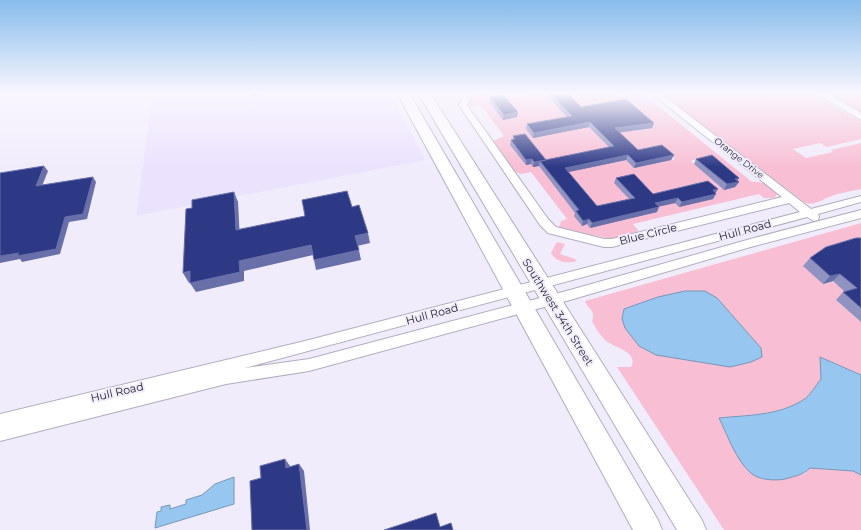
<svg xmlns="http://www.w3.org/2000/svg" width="861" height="530" font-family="Montserrat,sans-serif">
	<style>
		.built { fill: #ebe2fe }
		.green { fill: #f8bfd4; fill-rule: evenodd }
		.water { fill: #97c7f0; stroke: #7697b6 }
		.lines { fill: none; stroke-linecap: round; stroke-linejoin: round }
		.street-casing { stroke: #b2acc0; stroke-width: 2 }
		.primary-casing { stroke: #b2acc0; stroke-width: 2 }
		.street { fill: #fff; fill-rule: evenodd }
		.primary { fill: #fff; fill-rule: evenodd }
		.wall { fill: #9092c1 }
		.shaded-wall { fill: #686fa9 }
		.building { fill: #2e3986; stroke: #686fa9 }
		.labels { text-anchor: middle; stroke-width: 4; stroke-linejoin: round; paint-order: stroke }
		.far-street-label { font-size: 9px; fill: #29262e; stroke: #f1ecfc }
		.street-label { font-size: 11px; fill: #29262e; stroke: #f1ecfc }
	</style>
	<rect width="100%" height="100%" fill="#f1ecfc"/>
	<path class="built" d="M153,93H391L425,160L136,216Z"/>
	<g class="green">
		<path d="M477,93H507L511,98L537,93H614L619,98L628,96L626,94L642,93L752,182C761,180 773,187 777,195L774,198H764L759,194L633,224L638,230L637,232L611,239L559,228L561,221L567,219L531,172L521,174L515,172L493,141L504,136L481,105L472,107L468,105V103ZM667,152L675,159L634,168ZM701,158L724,190L691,161Z"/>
		<path d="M660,93H811L861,122V139L827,147L820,143L793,149L806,158L833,152L831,150L861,143V189C851,191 839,193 829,197C822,200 813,206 805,203Z"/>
		<path d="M826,93H861V113Z"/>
		<path d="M861,223V246L823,284L833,281L849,295L836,300L861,322V375L820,357L821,379C816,385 810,396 803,400C778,416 747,414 719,419L740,460L804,474L810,468L854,471L861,475V530H724L617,367H631C639,351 613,348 605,340C600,335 595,328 592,321C596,310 588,310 585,301Z"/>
		<path d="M557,242L565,244L560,254L575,259L577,261C567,264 556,262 551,253Z"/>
	</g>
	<g class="water">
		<path d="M685,291H705L717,298L761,348L762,357L751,362L730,367L656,355L639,346L625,328L622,319L624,309L658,297Z"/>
		<path d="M820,357L861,375V475L853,471L810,468C803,475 795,476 785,479C776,481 759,480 752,474C736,461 728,436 719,418C747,415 778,416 803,400C810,396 816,385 821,379Z"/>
		<path d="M234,477V504L155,528L157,512L161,511V507L170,505V509L186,504V500L202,495L215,484Z"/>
	</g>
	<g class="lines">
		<defs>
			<g id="street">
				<path d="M465,93H473L467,105L548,219L556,227L604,239H612L782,197L651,93H660L811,209L861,196V202L818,214L819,217L818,220L814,221L807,217L245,368L309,359L570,290L754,238L861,210V218L754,246L570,300L309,371L226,384L0,441V414L305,341L800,212L789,203L612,247H604L548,233L540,225L459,105Z"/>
				<path d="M816,93H826L861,113V120Z"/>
			</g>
			<g id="primary">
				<path d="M397,93H409L658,520L662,530H633Z"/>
				<path d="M418,93H430L702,520L706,530H677Z"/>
			</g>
		</defs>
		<use href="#street" class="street-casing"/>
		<use href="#primary" class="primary-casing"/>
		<use href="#street" class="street"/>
		<use href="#primary" class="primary"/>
	</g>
	<g class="wall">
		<path d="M545,93H567L581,107L654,123L652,128L619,133L638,150L674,155L671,160L634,168L626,160L568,172L597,206L629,199L614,183L616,178L653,194L715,193L713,199L679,207L675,203L658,207L657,212L590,228L587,224L582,226L574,216L575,213L539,166L533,167L531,164L526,165L510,145L511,140L513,139V136L546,160L609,147L589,127L533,138L526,129L527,124L567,117Z"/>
		<path d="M490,97L518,112L517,117L503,120L489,102Z"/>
		<path d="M696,159L739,178L737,181L739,182L735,187L724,190L694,164Z"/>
		<path d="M861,238V322L836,300L843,292H845L833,281L823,284L803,266L810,258Z"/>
	</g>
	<g class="shaded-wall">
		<path d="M253,93H268V94L254,96Z"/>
		<path d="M617,93H628L616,95Z"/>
		<path d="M518,112L517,117L503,120L504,115Z"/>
		<path d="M590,122L589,127L533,138L534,133Z"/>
		<path d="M654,123L652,128L613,133L615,128Z"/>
		<path d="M628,155L626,160L564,173L565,168Z"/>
		<path d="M674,155L671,160L634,168L636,163Z"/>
		<path d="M532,159L531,164L526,165V160Z"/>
		<path d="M546,160L540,161L539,166L533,167L534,162Z"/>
		<path d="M44,166L48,171L40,191L36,186Z"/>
		<path d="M93,177L96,182L87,219L69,222L60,254L22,262L20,259L0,263V255Z"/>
		<path d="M739,178L737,182H739L735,187L724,190L727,184L735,179Z"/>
		<path d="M718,189L715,194H716L713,199L679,207L682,202L713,190Z"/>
		<path d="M234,192L238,202L240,240L236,230Z"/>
		<path d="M678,198L675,203L652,208L655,203Z"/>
		<path d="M659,207L657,212L590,228L592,223Z"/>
		<path d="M589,219L587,224L582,226L583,221Z"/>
		<path d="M368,233L370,243L357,246L355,236Z"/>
		<path d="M311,245L313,255L244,271V281L196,292L190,283L239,261Z"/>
		<path d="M359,250L361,260L316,270L314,260Z"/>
		<path d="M190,271L196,281L189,283L183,273Z"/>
		<path d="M840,274L833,281L823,284L830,276Z"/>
		<path d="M285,459L290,466V475L286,468Z"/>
		<path d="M299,464L304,471L310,530H307Z"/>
	</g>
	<g class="building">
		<path d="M550,93H567L581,107L626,99L654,123L615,128L638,150L662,145L674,155L636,163L628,155L565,168L597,206L635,198L616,178L634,174L653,194L708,181L718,189L713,190L716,194L682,202L678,198L655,203L659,207L592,223L589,219L583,221L576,211L579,210L540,161L614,146L590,122L534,133L527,124L572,116Z"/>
		<path d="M503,95L518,112L504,115L490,97Z"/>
		<path d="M525,134L546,160L534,162L532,159L526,160L511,140L515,139L513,136Z"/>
		<path d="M712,155L739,178L735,179L739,182L727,184L696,159Z"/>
		<path d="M44,166L36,186L93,177L83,214L65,217L56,249L17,256L19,253L0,256V173Z"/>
		<path d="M347,191L352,207L359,205L368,233L355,236L359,250L314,260L311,245L239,261L240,272L190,283V271L183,273L186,209L192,208V200L234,192L236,230L305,216L302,200Z"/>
		<path d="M856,238H861V308L843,292L857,288L840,274L830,276L810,258L826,247Z"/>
		<path d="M285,459L286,468L299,464L307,530H252L250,481L261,478L260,466Z"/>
		<path d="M436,513L440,527L451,523L453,530H384Z"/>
	</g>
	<linearGradient id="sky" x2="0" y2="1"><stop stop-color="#87bceb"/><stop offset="0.56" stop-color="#f9f6fe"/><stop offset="1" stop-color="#f9f6fe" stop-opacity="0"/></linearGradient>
	<rect width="861" height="167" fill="url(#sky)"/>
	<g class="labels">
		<g class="far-street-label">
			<text transform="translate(739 158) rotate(38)" y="3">Orange Drive</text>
		</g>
		<g class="street-label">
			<text transform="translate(745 230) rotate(-15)" y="4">Hull Road</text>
			<text transform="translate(648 234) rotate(-14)" y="4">Blue Circle</text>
			<text transform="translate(558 312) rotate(58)" y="4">Southwest 34th Street</text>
			<text transform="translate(432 314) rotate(-15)" y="4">Hull Road</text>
			<text transform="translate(117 392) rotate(-13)" y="4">Hull Road</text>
		</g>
	</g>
</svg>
